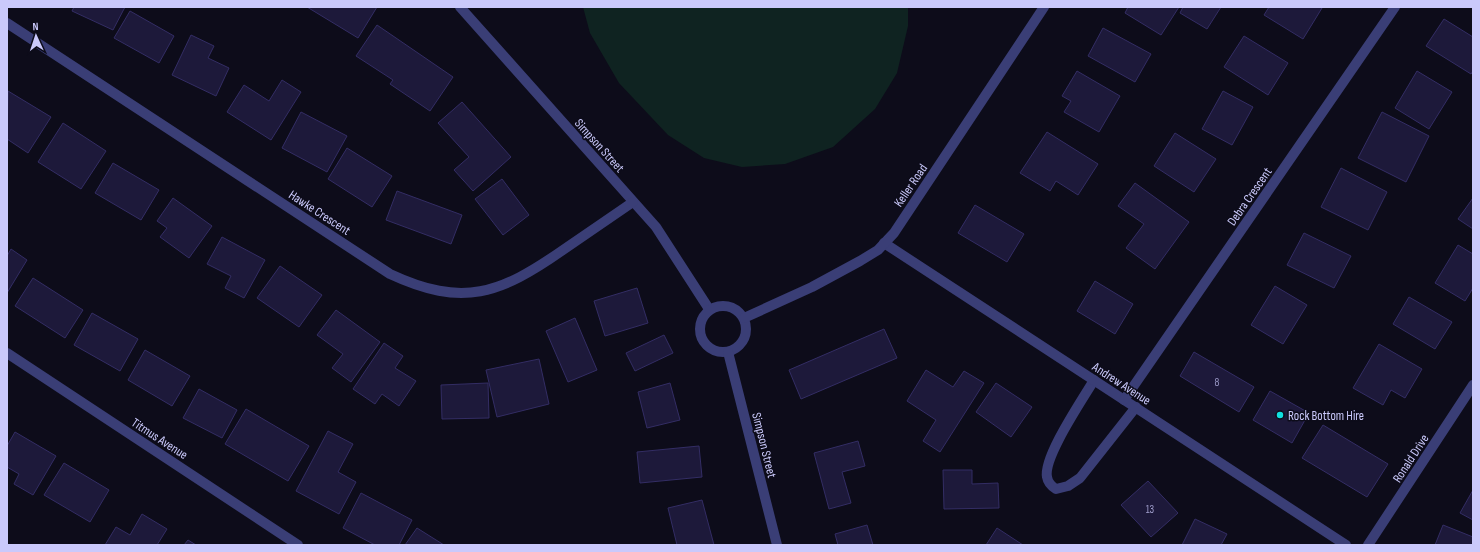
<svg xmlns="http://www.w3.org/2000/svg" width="1480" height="552" font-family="'Sofia Sans Condensed',sans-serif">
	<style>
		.green { fill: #0f2321 }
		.building { fill: #1d193a; stroke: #332d64 }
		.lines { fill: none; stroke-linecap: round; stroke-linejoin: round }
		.service { stroke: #3a3e76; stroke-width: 10 }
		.minor { stroke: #3a3e76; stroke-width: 10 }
		.poi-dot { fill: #10dfe0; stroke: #0d0c1a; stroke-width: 1.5 }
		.labels { text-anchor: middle; stroke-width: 3; stroke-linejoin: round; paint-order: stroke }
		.number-label { font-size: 11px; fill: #9f9dcb }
		.street-label { font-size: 13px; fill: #cac9fb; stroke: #0d0c1a }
		.poi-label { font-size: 13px; fill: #cac9fb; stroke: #0d0c1a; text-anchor: start }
	</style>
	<rect width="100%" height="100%" fill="#0d0c1a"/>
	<path class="green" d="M583,7H908V26L897,73L875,109L833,147L785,164L742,167L704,158L668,135L619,83L590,33Z"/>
	<g class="building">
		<path d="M74,7H125L113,30L72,11Z"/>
		<path d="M307,7H377L358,38Z"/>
		<path d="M1128,7H1179L1161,35L1125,13Z"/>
		<path d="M1183,7H1221L1207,29L1180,13Z"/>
		<path d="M1269,7H1320L1322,8L1303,39L1264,15Z"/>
		<path d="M130,11L174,36L159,63L114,38Z"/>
		<path d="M1444,19L1473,37V71L1471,74L1426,46Z"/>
		<path d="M377,25L453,77L430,111L390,84L393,80L356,56Z"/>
		<path d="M1103,28L1151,54L1135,82L1088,56Z"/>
		<path d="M191,35L214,46L208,58L229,68L216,96L172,75Z"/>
		<path d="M1244,36L1288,63L1268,95L1224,67Z"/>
		<path d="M1077,71L1120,96L1099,132L1064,112L1071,101L1062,96Z"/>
		<path d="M1417,71L1452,92L1429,129L1395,108Z"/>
		<path d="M282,80L301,92L271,140L227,112L244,85L269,101Z"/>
		<path d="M8,91L51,117L28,153L7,139Z"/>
		<path d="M1223,91L1253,107L1232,145L1202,129Z"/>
		<path d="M462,102L511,157L473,191L454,170L469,157L438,123Z"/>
		<path d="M301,112L347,136L327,172L282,148Z"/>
		<path d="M1382,112L1429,136L1406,182L1358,158Z"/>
		<path d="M63,123L106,151L81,189L38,162Z"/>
		<path d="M1047,132L1098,164L1078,195L1056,181L1050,191L1020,173Z"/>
		<path d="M1175,133L1216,159L1194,192L1154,166Z"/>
		<path d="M347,148L392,176L372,207L328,179Z"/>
		<path d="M113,163L159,190L141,220L95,193Z"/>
		<path d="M1341,168L1387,192L1368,230L1321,207Z"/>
		<path d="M502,179L529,215L503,235L475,199Z"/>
		<path d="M1135,183L1189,222L1155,269L1126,248L1144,224L1118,206Z"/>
		<path d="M397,191L462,215L451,244L386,220Z"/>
		<path d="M173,198L212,226L189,258L160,237L167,228L157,221Z"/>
		<path d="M1473,198V229L1458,219Z"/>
		<path d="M975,205L1024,234L1007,262L958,233Z"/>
		<path d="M1304,233L1351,256L1334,288L1287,265Z"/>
		<path d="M222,237L265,260L244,298L225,288L231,276L207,264Z"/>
		<path d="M1458,245L1473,254V288L1465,301L1435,283Z"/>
		<path d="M11,249L27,260L7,293V256Z"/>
		<path d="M280,266L322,295L299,327L257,298Z"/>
		<path d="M33,278L83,310L65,338L15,306Z"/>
		<path d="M1095,281L1133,304L1115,334L1077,311Z"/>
		<path d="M1275,286L1307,305L1283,344L1251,325Z"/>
		<path d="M637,288L648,323L605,336L594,301Z"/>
		<path d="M1409,297L1452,322L1435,349L1393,324Z"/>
		<path d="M336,310L380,342L351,382L332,368L343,354L317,335Z"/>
		<path d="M92,313L138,339L120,371L74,345Z"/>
		<path d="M575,318L597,370L568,382L546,331Z"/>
		<path d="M884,329L897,358L801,399L789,370Z"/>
		<path d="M664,335L673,353L635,371L626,353Z"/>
		<path d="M384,343L403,356L395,368L416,381L399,406L382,394L375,404L353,389Z"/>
		<path d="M1379,344L1422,369L1405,398L1391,390L1383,405L1353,388Z"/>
		<path d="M145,350L190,376L172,406L128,380Z"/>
		<path d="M1194,352L1254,387L1239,412L1180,376Z"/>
		<path d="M539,359L549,404L497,417L486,370Z"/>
		<path d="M926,370L953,387L964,371L984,383L940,452L923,441L936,420L907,401Z"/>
		<path d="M488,383L489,418L442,419L441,385Z"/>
		<path d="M670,383L680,420L647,428L638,392Z"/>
		<path d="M996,383L1032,407L1011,437L976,412Z"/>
		<path d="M199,389L237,410L222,438L183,418Z"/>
		<path d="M1270,391L1309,413L1292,443L1253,420Z"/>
		<path d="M246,409L309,446L288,481L225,444Z"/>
		<path d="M1323,425L1388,464L1367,497L1302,458Z"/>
		<path d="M328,431L353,444L338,472L356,482L339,514L296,491Z"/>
		<path d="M15,432L56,456L33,495L14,484L19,474L7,467V446Z"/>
		<path d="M858,441L865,466L842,472L851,503L829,509L814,453Z"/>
		<path d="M699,446L702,477L640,483L637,452Z"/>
		<path d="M64,463L109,490L90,522L44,495Z"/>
		<path d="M943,470H972V484L998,483L999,508L944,509Z"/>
		<path d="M1148,481L1178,513L1151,537L1121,505Z"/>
		<path d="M1473,490V520L1460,513Z"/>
		<path d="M361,493L412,520L399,545H375L343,528Z"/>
		<path d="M702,500L714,545H677L668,508Z"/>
		<path d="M142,514L167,529L157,545H105L116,527L130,535Z"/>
		<path d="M1195,519L1227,534L1221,545H1182Z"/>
		<path d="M867,525L873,545H838L835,534Z"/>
		<path d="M1443,525L1473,537V545H1435Z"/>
		<path d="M417,528L444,545H405Z"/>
		<path d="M997,528L1023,545H986Z"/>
		<path d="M188,540L196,545H184Z"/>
	</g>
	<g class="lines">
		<path class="service" d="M1094,380C1083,399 1043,457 1047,477C1048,483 1051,486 1056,489L1068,486L1080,478L1136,407"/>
		<g class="minor">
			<path d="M460,7L656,227L709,309"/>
			<path d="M7,23L390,274C463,308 500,294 563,250C586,234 610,218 633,202"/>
			<path d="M884,243L1346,545"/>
			<circle cx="723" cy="329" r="23"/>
			<path d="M744,318L812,287L860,261L878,250L894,233L1044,7"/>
			<path d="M728,352L777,545"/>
			<path d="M7,353L298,545"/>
			<path d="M1124,400L1395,7"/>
			<path d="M1368,545L1473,385"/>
		</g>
	</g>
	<circle class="poi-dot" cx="1280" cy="415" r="4"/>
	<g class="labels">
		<g class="number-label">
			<text x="1217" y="386">8</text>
			<text x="1150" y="513">13</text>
		</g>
		<g class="street-label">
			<text transform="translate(600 145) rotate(48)" y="5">Simpson Street</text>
			<text transform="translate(910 185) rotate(-56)" y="5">Keller Road</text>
			<text transform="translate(1249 196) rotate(-55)" y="5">Debra Crescent</text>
			<text transform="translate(320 212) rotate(33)" y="5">Hawke Crescent</text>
			<text transform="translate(1122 383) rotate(33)" y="5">Andrew Avenue</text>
			<text transform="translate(160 438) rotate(33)" y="5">Titmus Avenue</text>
			<text transform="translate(765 445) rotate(76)" y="5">Simpson Street</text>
			<text transform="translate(1410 458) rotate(-57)" y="5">Ronald Drive</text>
		</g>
		<g class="poi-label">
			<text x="1288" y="420">Rock Bottom Hire</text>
		</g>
	</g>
	<rect width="1480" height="552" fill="none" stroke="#cac9fb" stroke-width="16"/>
	<g transform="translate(36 36) rotate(357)" stroke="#0d0c1a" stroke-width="3" paint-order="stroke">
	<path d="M0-3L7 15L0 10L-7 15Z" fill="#cac9fb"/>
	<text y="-6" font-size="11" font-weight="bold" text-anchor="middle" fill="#cac9fb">N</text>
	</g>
</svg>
